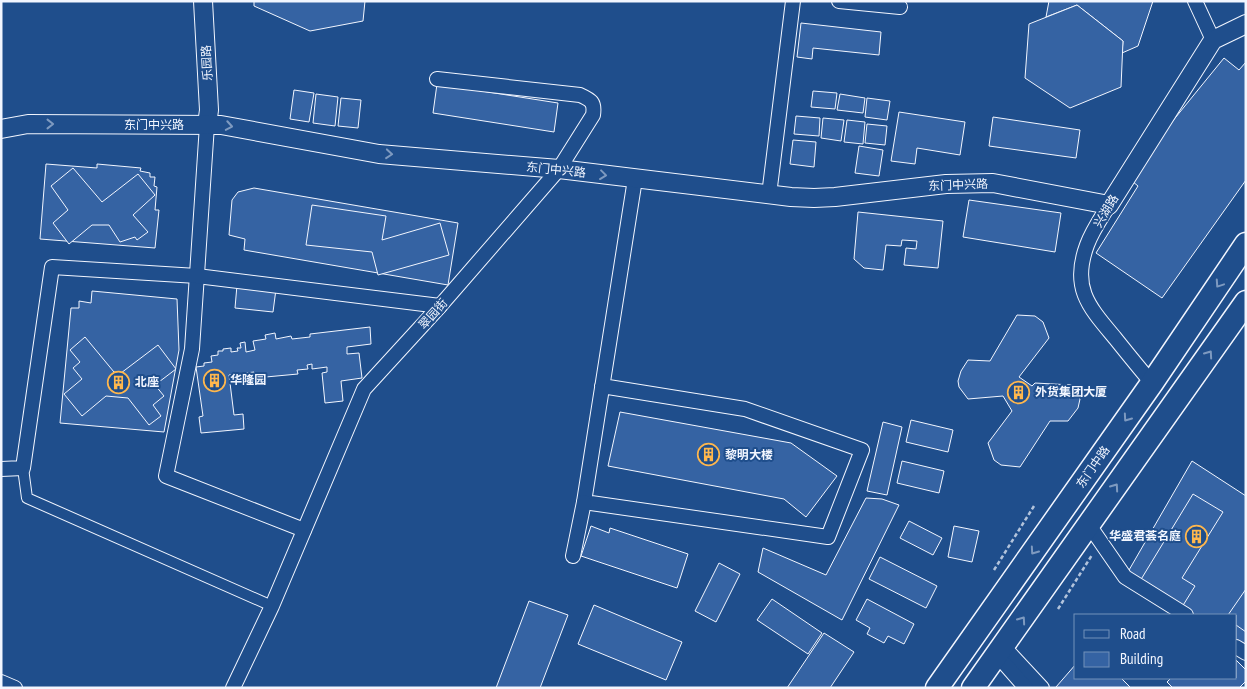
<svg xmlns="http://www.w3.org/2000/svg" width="1247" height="689" font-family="'PT Sans Narrow','Noto Sans SC',sans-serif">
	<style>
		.building { fill: #3563a3; stroke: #f2f6ff }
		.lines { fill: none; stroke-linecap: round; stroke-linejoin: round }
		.pedestrian-casing { stroke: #f2f6ff; stroke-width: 12 }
		.minor-casing { stroke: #f2f6ff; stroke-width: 16 }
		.tertiary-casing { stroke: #f2f6ff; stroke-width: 20 }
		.trunk-casing { stroke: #f2f6ff; stroke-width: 25 }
		.path { stroke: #b3c4dc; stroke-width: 2.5; stroke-dasharray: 4 2.5; stroke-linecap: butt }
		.pedestrian { stroke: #1f4e8c; stroke-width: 10 }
		.minor { stroke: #1f4e8c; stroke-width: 14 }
		.tertiary { stroke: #1f4e8c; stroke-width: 18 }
		.trunk { stroke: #1f4e8c; stroke-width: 22 }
		.oneway { stroke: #7e9ac0 }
		.labels { text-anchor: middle; stroke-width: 4; stroke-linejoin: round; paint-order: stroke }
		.street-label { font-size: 12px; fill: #f2f6ff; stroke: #1f4e8c }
		.poi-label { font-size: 12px; font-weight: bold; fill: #f2f6ff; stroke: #1f4e8c; text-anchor: start }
	</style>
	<rect width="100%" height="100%" fill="#1f4e8c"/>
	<g class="building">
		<path d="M254,1H365L363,21L310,31L254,6Z"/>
		<path d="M1049,1H1153L1138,46L1122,53L1123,41L1077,5L1046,17Z"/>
		<path d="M1077,5L1123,41L1121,87L1070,108L1025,78L1029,24Z"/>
		<path d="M801,23L881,32L879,55L813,48L812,59L797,57Z"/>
		<path d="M1224,58L1239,70L1246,62V180L1162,298L1096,253L1138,186L1127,177Z"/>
		<path d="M437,84L558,103L554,132L433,113Z"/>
		<path d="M294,90L314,93L309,122L290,119Z"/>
		<path d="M813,91L837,93L835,109L811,107Z"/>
		<path d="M316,94L338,97L335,126L313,123Z"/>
		<path d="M840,94L865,98L863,113L837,110Z"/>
		<path d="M341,98L361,100L358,128L338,126Z"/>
		<path d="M867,98L890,101L887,120L865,117Z"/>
		<path d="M899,112L965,122L960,155L917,148L915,164L891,161Z"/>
		<path d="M796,116L820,118L819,136L794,134Z"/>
		<path d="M993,117L1080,130L1076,158L989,146Z"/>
		<path d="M823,118L844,120L841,141L821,138Z"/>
		<path d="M847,120L865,122L863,144L844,142Z"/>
		<path d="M867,124L887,126L885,145L865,143Z"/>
		<path d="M793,140L816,142L814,167L790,164Z"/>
		<path d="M859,146L883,150L879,176L855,173Z"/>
		<path d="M46,164L97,168V164L141,168L140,171L150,173V177H155L154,186L157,187L155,210H159L155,248L40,239Z"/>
		<path d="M73,168L102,202L138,174L155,195L133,215L148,232L137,240L135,237L120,242L109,225H92L69,244L53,223L68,210L51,186Z"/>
		<path d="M254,188L458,223L448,285L244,250L245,239L229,235L232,200L238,192Z"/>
		<path d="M969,200L1061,213L1055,252L963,237Z"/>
		<path d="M312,205L386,216L382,240L440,223L449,255L378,275L372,252L306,245Z"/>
		<path d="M858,212L943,221L938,268L904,265L906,248L916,249L917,241L902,240L901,246L886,245L883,270L864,268L854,259Z"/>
		<path d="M237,285L276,289L273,312L235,308Z"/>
		<path d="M92,291L177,299L179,350L164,432L60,423L71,308H79V301L91,303Z"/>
		<path d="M1017,315L1035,316L1043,322L1049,338L1019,377L1032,386L1035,383L1072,385L1080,399L1078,408L1068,421H1050L1020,467L1001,465L994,460L988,443L1012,411L1003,396L968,399L959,387L958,381L961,371L968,360L990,361Z"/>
		<path d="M370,327L371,344L347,347V354L359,353L362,378L341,381L343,401L325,403L322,373L327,372V367L312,369V364L307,365L308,369L297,370L298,374L255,378L254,372L229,375L234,415L243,414L244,429L201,433L199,417L203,416L196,367L204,366V363L212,362L211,356L218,355V351H223V349L231,348V352L238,351L237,348H241L240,343L245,342L246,352L255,350L253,341L266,339L265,335L275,333L276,339L291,336L292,339L310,337V334Z"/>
		<path d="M85,337L114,372L121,373L158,345L176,369L155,385L164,396L153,405L161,416L149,425L128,398L106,396L82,416L64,394L82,379L73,368L80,362L70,350Z"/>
		<path d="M620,412L791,443L837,476L806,517L784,499L608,466Z"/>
		<path d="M911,420L953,430L948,452L906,442Z"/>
		<path d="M883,422L902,427L887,495L867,491Z"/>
		<path d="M902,461L944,471L939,493L897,483Z"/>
		<path d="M1192,461L1246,496V653L1236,647V615H1186L1125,577Z"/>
		<path d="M1193,494L1223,512L1182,578L1195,586L1182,607L1137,586Z"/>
		<path d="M866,498L882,499L899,505L842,620L758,572L763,548L826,575Z"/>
		<path d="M909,521L942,538L933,555L900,538Z"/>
		<path d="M591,526L609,533L610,528L688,554L677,588L581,556Z"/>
		<path d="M954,526L979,531L972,562L948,557Z"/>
		<path d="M880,557L937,586L926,608L869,579Z"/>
		<path d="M719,563L740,574L716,622L695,611Z"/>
		<path d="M1246,589V632L1236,625V615H1228Z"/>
		<path d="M772,599L822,633L808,654L757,620Z"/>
		<path d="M867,599L914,624L904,644L888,636L884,643L867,634L870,628L856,620Z"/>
		<path d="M529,601L568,615L540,688H496Z"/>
		<path d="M594,605L682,642L666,680L578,644Z"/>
		<path d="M824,633L854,652L830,688H787Z"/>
		<path d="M1236,660L1246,670V681L1239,688H1173L1167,682L1171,678H1236Z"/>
		<path d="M1076,664V678H1121L1131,688H1056V687Z"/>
	</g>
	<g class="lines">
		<defs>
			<path id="pedestrian" d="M23,468L27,498L272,606"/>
			<g id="minor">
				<path d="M839,1L900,7"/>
				<path d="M1195,1L1213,40"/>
				<path d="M207,125L192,349L166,476L304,530"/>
				<path d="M769,195L793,1"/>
				<path d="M1109,205C1101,218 1092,231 1087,245C1071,288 1089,307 1115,338C1127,353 1139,368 1152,383"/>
				<path d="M602,386L745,409L862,450L828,537L584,502L635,179"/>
				<path d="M1,469L23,468L52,267L197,276L440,306"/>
				<path d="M1089,525L1125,577L1186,615"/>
				<path d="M573,556L584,502"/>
				<path d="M1003,646L1042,688"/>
				<path d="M1236,647L1246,653"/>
				<path d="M997,655L1026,688"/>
				<path d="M1,682L15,688"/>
				<path d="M233,688L272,606L364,389L440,306L559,169L593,115C595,102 591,100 580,95L437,79"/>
			</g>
			<g id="tertiary">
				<path d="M203,1L209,110L207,125"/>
				<path d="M1,129L28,124L221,125L379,154L559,169L791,197L814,198L835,197L946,184L993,183L1109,205L1213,40L1246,24"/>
			</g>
			<g id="trunk">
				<path d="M937,688L1152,383L1246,244"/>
				<path d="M973,688L1246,302"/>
			</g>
		</defs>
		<use href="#pedestrian" class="pedestrian-casing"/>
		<use href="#minor" class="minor-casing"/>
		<use href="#tertiary" class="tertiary-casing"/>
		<use href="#trunk" class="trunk-casing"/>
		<g class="path">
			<path d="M994,570L1034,506"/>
			<path d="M1058,609L1092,555"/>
		</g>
		<use href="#pedestrian" class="pedestrian"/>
		<use href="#minor" class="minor"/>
		<use href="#tertiary" class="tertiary"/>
		<use href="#trunk" class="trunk"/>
	</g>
	<defs><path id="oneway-chevron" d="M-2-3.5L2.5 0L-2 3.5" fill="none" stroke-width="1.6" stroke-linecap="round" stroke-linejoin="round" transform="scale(1.25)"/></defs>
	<g class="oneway">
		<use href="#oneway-chevron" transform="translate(50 124)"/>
		<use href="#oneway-chevron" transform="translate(229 126) rotate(10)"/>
		<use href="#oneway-chevron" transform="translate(389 154) rotate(5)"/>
		<use href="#oneway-chevron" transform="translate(603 175) rotate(7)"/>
		<use href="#oneway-chevron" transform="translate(1219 284) rotate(124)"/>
		<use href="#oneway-chevron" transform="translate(1209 354) rotate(-55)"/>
		<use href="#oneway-chevron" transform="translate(1127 418) rotate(125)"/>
		<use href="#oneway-chevron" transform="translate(1115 487) rotate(-55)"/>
		<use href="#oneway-chevron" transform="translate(1034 551) rotate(125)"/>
		<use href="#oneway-chevron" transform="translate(1022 620) rotate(-55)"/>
	</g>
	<defs>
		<symbol id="building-ring" viewBox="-11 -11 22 22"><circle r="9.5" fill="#1f4e8c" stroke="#ffb74d" stroke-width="1.5"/><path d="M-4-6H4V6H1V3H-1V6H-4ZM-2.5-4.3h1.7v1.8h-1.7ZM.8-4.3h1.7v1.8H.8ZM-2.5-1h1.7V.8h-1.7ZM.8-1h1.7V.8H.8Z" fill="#ffb74d"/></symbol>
	</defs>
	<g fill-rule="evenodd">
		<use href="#building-ring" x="202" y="368" width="25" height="25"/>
		<use href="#building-ring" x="106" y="370" width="25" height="25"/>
		<use href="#building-ring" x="1006" y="380" width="25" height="25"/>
		<use href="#building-ring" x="696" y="442" width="25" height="25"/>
		<use href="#building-ring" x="1184" y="524" width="25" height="25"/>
	</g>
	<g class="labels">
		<g class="street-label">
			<text transform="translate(207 63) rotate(-93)" y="4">乐园路</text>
			<text x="154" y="129">东门中兴路</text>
			<text transform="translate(556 170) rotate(6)" y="4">东门中兴路</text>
			<text transform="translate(958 185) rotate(-2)" y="4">东门中兴路</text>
			<text transform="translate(1106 211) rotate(-59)" y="4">兴湖路</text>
			<text transform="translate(433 314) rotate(-48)" y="4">翠园街</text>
			<text transform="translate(1093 467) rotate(-55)" y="4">东门中路</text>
		</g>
		<g class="poi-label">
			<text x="230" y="384">华隆园</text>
			<text x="135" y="386">北座</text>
			<text x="1035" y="396">外货集团大厦</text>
			<text x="725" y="459">黎明大楼</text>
			<text x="1181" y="540" text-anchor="end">华盛君荟名庭</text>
		</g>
	</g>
	<rect width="1247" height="689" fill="none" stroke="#f2f6ff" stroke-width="5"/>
	<rect x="1074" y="614" width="162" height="65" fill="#1f4e8c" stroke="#7391ba"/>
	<rect x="1084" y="630" width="25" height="8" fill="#1f4e8c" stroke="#7391ba"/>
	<text x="1120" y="639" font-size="15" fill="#f2f6ff">Road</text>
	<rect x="1084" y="652" width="25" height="15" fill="#3563a3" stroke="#7391ba"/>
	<text x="1120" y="664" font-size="15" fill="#f2f6ff">Building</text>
</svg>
